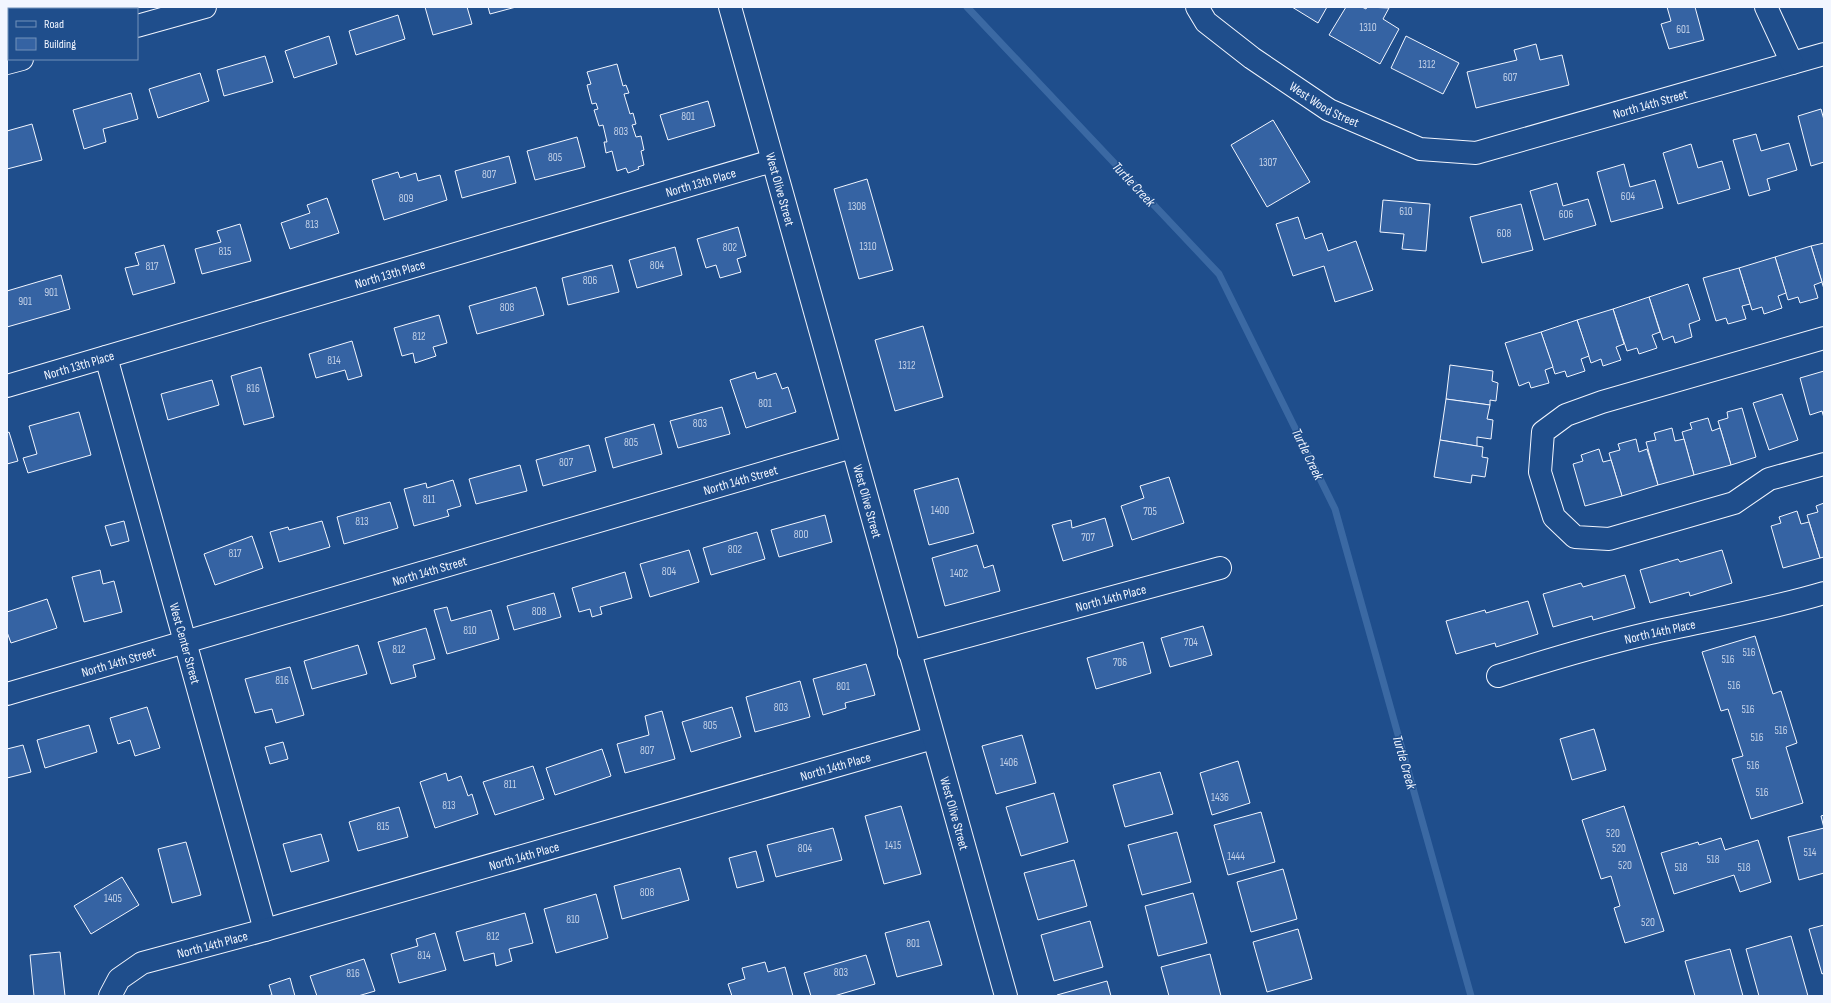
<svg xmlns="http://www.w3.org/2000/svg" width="1831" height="1003" font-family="'Sofia Sans Condensed',sans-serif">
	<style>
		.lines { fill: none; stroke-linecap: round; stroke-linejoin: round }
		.stream { stroke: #3b69a3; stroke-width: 7 }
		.building { fill: #3563a3; stroke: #f2f6ff }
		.minor-casing { stroke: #f2f6ff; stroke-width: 24 }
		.major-casing { stroke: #f2f6ff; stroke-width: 24 }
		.minor { stroke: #1f4e8c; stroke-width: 22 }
		.major { stroke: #1f4e8c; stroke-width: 22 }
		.labels { text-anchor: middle; stroke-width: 3; stroke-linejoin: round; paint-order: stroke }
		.number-label { font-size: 11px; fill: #c3d1e8 }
		.street-label { font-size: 13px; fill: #f2f6ff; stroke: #1f4e8c }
		.water-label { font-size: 14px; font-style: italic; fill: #f2f6ff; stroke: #1f4e8c }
	</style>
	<rect width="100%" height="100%" fill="#1f4e8c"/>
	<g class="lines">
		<path class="stream" d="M967,7L1219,274L1335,509L1471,996"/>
	</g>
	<g class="building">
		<path d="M425,7H467L472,24L433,35Z"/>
		<path d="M488,7H516L490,14Z"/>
		<path d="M1292,7H1327L1318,23Z"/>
		<path d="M1346,7H1362L1366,9L1367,7L1389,8L1383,19L1399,29L1380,64L1329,35Z"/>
		<path d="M1667,7H1695L1704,40L1669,49L1661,24L1671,21Z"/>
		<path d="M398,15L405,39L356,55L349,31Z"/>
		<path d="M329,36L337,64L294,78L285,51Z"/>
		<path d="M1406,36L1459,63L1443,94L1391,68Z"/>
		<path d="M1536,44L1540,60L1562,55L1569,85L1476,108L1467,72L1517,60L1514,50Z"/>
		<path d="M265,56L273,82L224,96L217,70Z"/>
		<path d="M617,64L623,86L626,85L629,93L624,94L630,114L633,113L636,124L632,125L636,137L641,136L644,150L641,151L644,165L638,167L639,169L628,173L626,168L617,171L612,151L606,153L604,142H607L603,125L599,126L594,110L598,109L596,103L592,104L587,85L591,84L587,72Z"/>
		<path d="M200,73L209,101L158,118L149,89Z"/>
		<path d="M131,93L138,119L103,129L106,142L84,149L73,110Z"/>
		<path d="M708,101L715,126L668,140L660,115Z"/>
		<path d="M1821,109L1824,120V162L1811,166L1798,116Z"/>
		<path d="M1273,120L1310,182L1267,207L1231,145Z"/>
		<path d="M32,124L42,160L7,169V131Z"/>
		<path d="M1756,134L1761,151L1789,143L1797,170L1767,179L1770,190L1749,196L1733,140Z"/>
		<path d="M577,137L585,167L535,180L527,151Z"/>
		<path d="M1691,144L1698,168L1722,161L1730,189L1678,204L1663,153Z"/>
		<path d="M509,156L516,183L462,198L455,171Z"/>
		<path d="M1624,164L1630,187L1655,180L1663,208L1611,222L1597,172Z"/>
		<path d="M398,172L400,178L416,173L418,181L440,175L447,200L384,220L372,180Z"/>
		<path d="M867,179L893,270L859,279L834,189Z"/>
		<path d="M1557,183L1563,206L1588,199L1596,225L1544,240L1530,191Z"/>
		<path d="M327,198L339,233L290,249L281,223L310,213L307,205Z"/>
		<path d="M1383,200L1430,204L1426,251L1402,249L1404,234L1380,232Z"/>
		<path d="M1521,204L1533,250L1482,263L1470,217Z"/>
		<path d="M1298,217L1305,239L1322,233L1328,251L1356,241L1373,290L1335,302L1324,266L1293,276L1276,224Z"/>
		<path d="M240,224L251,261L202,274L195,249L221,242L217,231Z"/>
		<path d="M738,227L746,256L737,259L741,272L720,278L716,265L706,268L697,239Z"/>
		<path d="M1824,243V289L1811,246Z"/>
		<path d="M164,245L175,283L133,295L125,268L139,265L135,253Z"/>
		<path d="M1811,246L1822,282L1814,285L1818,298L1800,303L1798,297L1788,300L1775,257Z"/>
		<path d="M675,247L682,275L637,288L629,260Z"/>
		<path d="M1775,257L1786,293L1778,296L1782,308L1764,314L1762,307L1752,310L1739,268Z"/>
		<path d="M612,265L619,292L568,305L562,278Z"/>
		<path d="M1739,268L1750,304L1742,306L1746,319L1728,324L1726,318L1716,321L1703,278Z"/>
		<path d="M61,275L70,309L7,327V291Z"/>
		<path d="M1688,284L1700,320L1689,324L1692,337L1675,343L1673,336L1663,340L1649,297Z"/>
		<path d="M536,287L544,315L477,334L469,306Z"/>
		<path d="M1649,297L1660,332L1652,335L1657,348L1639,354L1637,348L1627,351L1613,309Z"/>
		<path d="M1613,309L1624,344L1616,347L1621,360L1603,366L1601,359L1591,363L1577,320Z"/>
		<path d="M439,315L447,343L433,347L436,356L415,363L413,353L402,356L394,328Z"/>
		<path d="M1577,320L1589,356L1581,359L1585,371L1567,377L1565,371L1555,374L1541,332Z"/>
		<path d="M923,326L943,397L895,411L875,340Z"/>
		<path d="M1541,332L1553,367L1545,370L1549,383L1531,388L1529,382L1519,386L1505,343Z"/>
		<path d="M352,341L362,376L348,380L345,370L316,378L309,354Z"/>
		<path d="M1450,365L1493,371L1492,381L1498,383L1496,401L1490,400V405L1446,399Z"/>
		<path d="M261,367L274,417L244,425L231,376Z"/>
		<path d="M1824,371V418L1822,411L1810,415L1800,378Z"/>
		<path d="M755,372L757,379L776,373L782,389L788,387L796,412L746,428L730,380Z"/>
		<path d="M212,380L219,405L168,420L161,394Z"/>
		<path d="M1782,394L1798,440L1769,450L1753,403Z"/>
		<path d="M1446,399L1490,405L1487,419L1493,420L1491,439L1477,437V446L1440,440Z"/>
		<path d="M722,407L730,434L678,448L670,421Z"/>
		<path d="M1742,408L1756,457L1731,465L1718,421L1728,418L1727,412Z"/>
		<path d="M79,412L91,455L28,473L23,458L37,454L29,426Z"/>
		<path d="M1708,418L1712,431L1720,428L1731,465L1694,475L1682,432L1692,429L1690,423Z"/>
		<path d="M654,424L662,454L613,468L605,438Z"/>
		<path d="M1672,428L1675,441L1684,439L1694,475L1658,485L1646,442L1656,440L1654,433Z"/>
		<path d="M9,432L18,461L7,464V433Z"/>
		<path d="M1636,439L1639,452L1647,449L1658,485L1622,496L1609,453L1620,450L1618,444Z"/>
		<path d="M1440,440L1483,447L1482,457L1488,458L1485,477L1472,475L1471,483L1434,477Z"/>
		<path d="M589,445L596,471L543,486L536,460Z"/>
		<path d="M1599,449L1603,462L1611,460L1622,496L1585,506L1573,464L1583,461L1581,455Z"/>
		<path d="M520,465L527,491L476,504L469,479Z"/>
		<path d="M1169,477L1184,523L1132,540L1121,506L1144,498L1140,486Z"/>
		<path d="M958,478L974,533L929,545L914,490Z"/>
		<path d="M453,480L461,506L447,510L449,516L414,526L404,489L426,483L427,488Z"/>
		<path d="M390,502L398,528L344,544L337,517Z"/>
		<path d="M1824,503V557L1820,558L1807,515L1818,512L1816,506Z"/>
		<path d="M1797,511L1801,524L1809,522L1820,558L1783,568L1771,526L1781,523L1779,517Z"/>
		<path d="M825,515L832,542L779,557L771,530Z"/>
		<path d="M1105,518L1113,546L1063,561L1052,525L1071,520L1072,528Z"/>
		<path d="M124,521L129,541L111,546L105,526Z"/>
		<path d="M322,521L330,547L279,562L270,532L288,527L289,530Z"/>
		<path d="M757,532L765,559L711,575L703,548Z"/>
		<path d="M252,536L263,568L215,585L204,554Z"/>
		<path d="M977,545L984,568L993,565L1000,591L945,606L932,558Z"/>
		<path d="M689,550L699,582L650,597L640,564Z"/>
		<path d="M1722,550L1732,583L1690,596L1689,592L1650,603L1640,570L1678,559L1680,562Z"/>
		<path d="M100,570L103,584L114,581L122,612L84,622L72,577Z"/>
		<path d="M625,572L632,598L600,607L602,614L592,617L590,609L579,612L572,588Z"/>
		<path d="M1625,575L1635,608L1593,620L1592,616L1553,627L1543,594L1581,583L1583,587Z"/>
		<path d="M554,593L561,617L514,630L507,606Z"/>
		<path d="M47,599L57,628L11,643L7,632V612Z"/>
		<path d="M1528,601L1538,634L1496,647L1495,643L1456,654L1446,621L1485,610L1486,613Z"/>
		<path d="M447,607L451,621L491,610L499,639L447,654L434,610Z"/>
		<path d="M1203,626L1212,655L1170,667L1161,638Z"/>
		<path d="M426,628L435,659L413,665L416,677L391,684L378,642Z"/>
		<path d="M1755,636L1773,694L1781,691L1797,743L1786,747L1803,803L1751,819L1732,759L1743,756L1728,709L1721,711L1702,652Z"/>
		<path d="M1143,642L1151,673L1096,689L1087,658Z"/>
		<path d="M358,645L367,674L312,689L304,661Z"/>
		<path d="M866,664L875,695L845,703L846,708L823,715L813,679Z"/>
		<path d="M290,667L304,715L276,723L272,709L255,713L245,679Z"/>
		<path d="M800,681L810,717L755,732L746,697Z"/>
		<path d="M147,707L160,748L135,756L130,740L118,744L110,718Z"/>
		<path d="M732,707L741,737L691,752L682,722Z"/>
		<path d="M662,711L675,759L625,773L617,744L649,735L645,716Z"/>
		<path d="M89,725L97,752L45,768L37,740Z"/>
		<path d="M1594,729L1606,770L1572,780L1560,739Z"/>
		<path d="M1022,735L1036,783L996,794L982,746Z"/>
		<path d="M283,742L288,759L270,764L265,747Z"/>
		<path d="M23,745L31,772L7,778V749Z"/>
		<path d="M602,749L611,776L555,795L546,768Z"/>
		<path d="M1238,761L1250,803L1212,815L1200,773Z"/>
		<path d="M533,766L544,799L495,815L483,782Z"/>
		<path d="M1160,772L1173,814L1125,827L1113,785Z"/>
		<path d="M446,773L448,781L461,776L468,796L472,794L478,814L435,828L420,782Z"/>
		<path d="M1054,793L1068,842L1021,856L1006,807Z"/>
		<path d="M901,806L921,874L884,884L865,816Z"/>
		<path d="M1624,806L1664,931L1625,943L1614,908L1620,906L1611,876L1601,879L1582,820Z"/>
		<path d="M399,807L408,837L358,851L349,822Z"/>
		<path d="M1261,812L1275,862L1228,875L1214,825Z"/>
		<path d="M1824,815V873L1799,880L1788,837L1824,828L1821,816Z"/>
		<path d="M833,828L842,860L776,877L767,845Z"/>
		<path d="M1177,832L1191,882L1142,895L1128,845Z"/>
		<path d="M321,834L329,861L291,872L283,844Z"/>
		<path d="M1721,838L1725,850L1758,840L1771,882L1740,892L1734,875L1674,894L1661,853L1698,842L1699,845Z"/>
		<path d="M186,842L201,895L172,903L158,849Z"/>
		<path d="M756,851L764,881L737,888L729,858Z"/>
		<path d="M1074,860L1087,906L1038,920L1024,873Z"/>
		<path d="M680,868L689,900L622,919L614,886Z"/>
		<path d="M1283,869L1297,919L1251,932L1237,882Z"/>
		<path d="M122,877L139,905L91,934L74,906Z"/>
		<path d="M1193,893L1207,943L1158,956L1145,906Z"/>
		<path d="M596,894L608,938L556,953L544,909Z"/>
		<path d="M525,913L533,943L509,949L512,961L496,966L494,953L464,961L456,932Z"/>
		<path d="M929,921L942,965L897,977L885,933Z"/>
		<path d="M1090,921L1103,967L1054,981L1041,935Z"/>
		<path d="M1824,925V973L1822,974L1809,929Z"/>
		<path d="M1298,929L1312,979L1267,992L1253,942Z"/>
		<path d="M435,933L446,970L399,983L391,954L418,946L416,939Z"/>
		<path d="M1791,936L1808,996H1759L1746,949Z"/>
		<path d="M1730,949L1743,996H1695L1685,961Z"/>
		<path d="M60,952L65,996H34L30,955Z"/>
		<path d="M1210,954L1221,996H1169L1161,967Z"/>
		<path d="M866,955L875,984L834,996H811L804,973Z"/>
		<path d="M364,959L375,991L358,996H317L310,976Z"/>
		<path d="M765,962L768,972L785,967L793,996H732L728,984L745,979L742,968Z"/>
		<path d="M290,978L295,996H267L272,995L269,985Z"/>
		<path d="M1107,981L1111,996H1058L1057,995Z"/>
	</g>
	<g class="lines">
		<defs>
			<g id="minor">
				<path id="s1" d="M1197,7L1206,22L1252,58L1329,110L1420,149L1476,153L1824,54"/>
				<path d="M1766,7L1792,63"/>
				<path d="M1824,338L1602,402L1566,415L1543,432L1540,472L1554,517L1575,537L1609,539L1734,503L1769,479L1824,464"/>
				<path id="s2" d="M106,357L265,930"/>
				<path id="s3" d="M7,386L772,161"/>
				<path id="s4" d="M909,652L1220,568"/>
				<path id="s5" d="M1498,676C1548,660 1599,645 1650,633C1708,620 1767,610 1824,593"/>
				<path id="s6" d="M7,694L852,447"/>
				<path id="s7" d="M110,996L119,979L142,963L265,930L933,738"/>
			</g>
			<g id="major">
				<path id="s8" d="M730,7L1006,996"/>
				<path d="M137,26L205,7"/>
				<path d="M7,63L22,59"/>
			</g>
		</defs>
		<use href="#minor" class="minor-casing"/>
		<use href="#major" class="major-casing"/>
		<use href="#minor" class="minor"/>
		<use href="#major" class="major"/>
	</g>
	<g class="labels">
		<g class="number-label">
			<text x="1368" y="31">1310</text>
			<text x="1683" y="33">601</text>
			<text x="1427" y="68">1312</text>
			<text x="1510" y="81">607</text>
			<text x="688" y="120">801</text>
			<text x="621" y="135">803</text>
			<text x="555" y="161">805</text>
			<text x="1268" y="166">1307</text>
			<text x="489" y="178">807</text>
			<text x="1628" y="200">604</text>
			<text x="406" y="202">809</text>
			<text x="857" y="210">1308</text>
			<text x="1406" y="215">610</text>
			<text x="1566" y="218">606</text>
			<text x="312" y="228">813</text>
			<text x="1504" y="237">608</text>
			<text x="868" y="250">1310</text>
			<text x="730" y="251">802</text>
			<text x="225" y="255">815</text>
			<text x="657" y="269">804</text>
			<text x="152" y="270">817</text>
			<text x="590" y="284">806</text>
			<text x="51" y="296">901</text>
			<text x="25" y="305">901</text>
			<text x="507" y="311">808</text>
			<text x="419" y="340">812</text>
			<text x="334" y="364">814</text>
			<text x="907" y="369">1312</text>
			<text x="253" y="392">816</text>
			<text x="765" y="407">801</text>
			<text x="700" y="427">803</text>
			<text x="631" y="446">805</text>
			<text x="566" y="466">807</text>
			<text x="429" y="503">811</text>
			<text x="940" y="514">1400</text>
			<text x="1150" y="515">705</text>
			<text x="362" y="525">813</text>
			<text x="801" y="538">800</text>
			<text x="1088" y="541">707</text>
			<text x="735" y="553">802</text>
			<text x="235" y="557">817</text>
			<text x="669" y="575">804</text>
			<text x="959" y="577">1402</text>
			<text x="539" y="615">808</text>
			<text x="470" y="634">810</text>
			<text x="1191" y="646">704</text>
			<text x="399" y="653">812</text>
			<text x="1749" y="656">516</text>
			<text x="1728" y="663">516</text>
			<text x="1120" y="666">706</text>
			<text x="282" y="684">816</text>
			<text x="1734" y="689">516</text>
			<text x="843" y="690">801</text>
			<text x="781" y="711">803</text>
			<text x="1748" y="713">516</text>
			<text x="710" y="729">805</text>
			<text x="1781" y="734">516</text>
			<text x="1757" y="741">516</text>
			<text x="647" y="754">807</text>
			<text x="1009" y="766">1406</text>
			<text x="1753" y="769">516</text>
			<text x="510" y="788">811</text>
			<text x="1762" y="796">516</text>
			<text x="1220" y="801">1436</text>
			<text x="449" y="809">813</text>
			<text x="383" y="830">815</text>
			<text x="1613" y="837">520</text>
			<text x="893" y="849">1415</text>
			<text x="805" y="852">804</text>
			<text x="1619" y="852">520</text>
			<text x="1810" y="856">514</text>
			<text x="1236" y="860">1444</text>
			<text x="1713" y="863">518</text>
			<text x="1625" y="869">520</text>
			<text x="1681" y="871">518</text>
			<text x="1744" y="871">518</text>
			<text x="647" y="896">808</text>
			<text x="113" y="902">1405</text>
			<text x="573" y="923">810</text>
			<text x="1648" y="926">520</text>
			<text x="493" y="940">812</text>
			<text x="913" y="947">801</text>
			<text x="424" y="959">814</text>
			<text x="841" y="976">803</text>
			<text x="353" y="977">816</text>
		</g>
		<g class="street-label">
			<text dy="5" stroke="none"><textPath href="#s1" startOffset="162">West Wood Street</textPath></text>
			<text dy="5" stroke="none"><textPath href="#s1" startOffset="505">North 14th Street</textPath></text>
			<text dy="5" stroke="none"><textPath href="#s3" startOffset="723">North 13th Place</textPath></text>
			<text dy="5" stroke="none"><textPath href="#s8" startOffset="189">West Olive Street</textPath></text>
			<text dy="5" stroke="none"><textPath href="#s3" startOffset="399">North 13th Place</textPath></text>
			<text dy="5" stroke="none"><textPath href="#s3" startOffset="75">North 13th Place</textPath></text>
			<text dy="5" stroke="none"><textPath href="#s6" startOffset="764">North 14th Street</textPath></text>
			<text dy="5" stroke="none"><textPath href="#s8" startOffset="513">West Olive Street</textPath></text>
			<text dy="5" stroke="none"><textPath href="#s6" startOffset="440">North 14th Street</textPath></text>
			<text dy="5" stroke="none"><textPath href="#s4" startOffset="209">North 14th Place</textPath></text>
			<text dy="5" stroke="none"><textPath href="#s5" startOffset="168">North 14th Place</textPath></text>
			<text dy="5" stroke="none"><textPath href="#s2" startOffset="297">West Center Street</textPath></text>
			<text dy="5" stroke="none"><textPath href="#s6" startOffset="116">North 14th Street</textPath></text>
			<text dy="5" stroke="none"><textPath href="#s7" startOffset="768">North 14th Place</textPath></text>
			<text dy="5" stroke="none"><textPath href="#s8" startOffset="837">West Olive Street</textPath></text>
			<text dy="5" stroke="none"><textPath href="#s7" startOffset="444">North 14th Place</textPath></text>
			<text dy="5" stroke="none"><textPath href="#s7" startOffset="120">North 14th Place</textPath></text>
		</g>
		<g class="water-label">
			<text transform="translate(1134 184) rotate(47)" y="5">Turtle Creek</text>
			<text transform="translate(1308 454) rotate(64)" y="5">Turtle Creek</text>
			<text transform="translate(1405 762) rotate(74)" y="5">Turtle Creek</text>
		</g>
	</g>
	<rect width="1831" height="1003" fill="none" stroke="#f2f6ff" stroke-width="16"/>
	<rect x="8" y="8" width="130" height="52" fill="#1f4e8c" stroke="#7391ba"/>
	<rect x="16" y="21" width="20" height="6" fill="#1f4e8c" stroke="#7391ba"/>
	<text x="44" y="28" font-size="12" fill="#f2f6ff">Road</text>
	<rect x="16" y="38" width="20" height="12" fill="#3563a3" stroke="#7391ba"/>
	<text x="44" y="48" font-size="12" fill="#f2f6ff">Building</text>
</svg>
